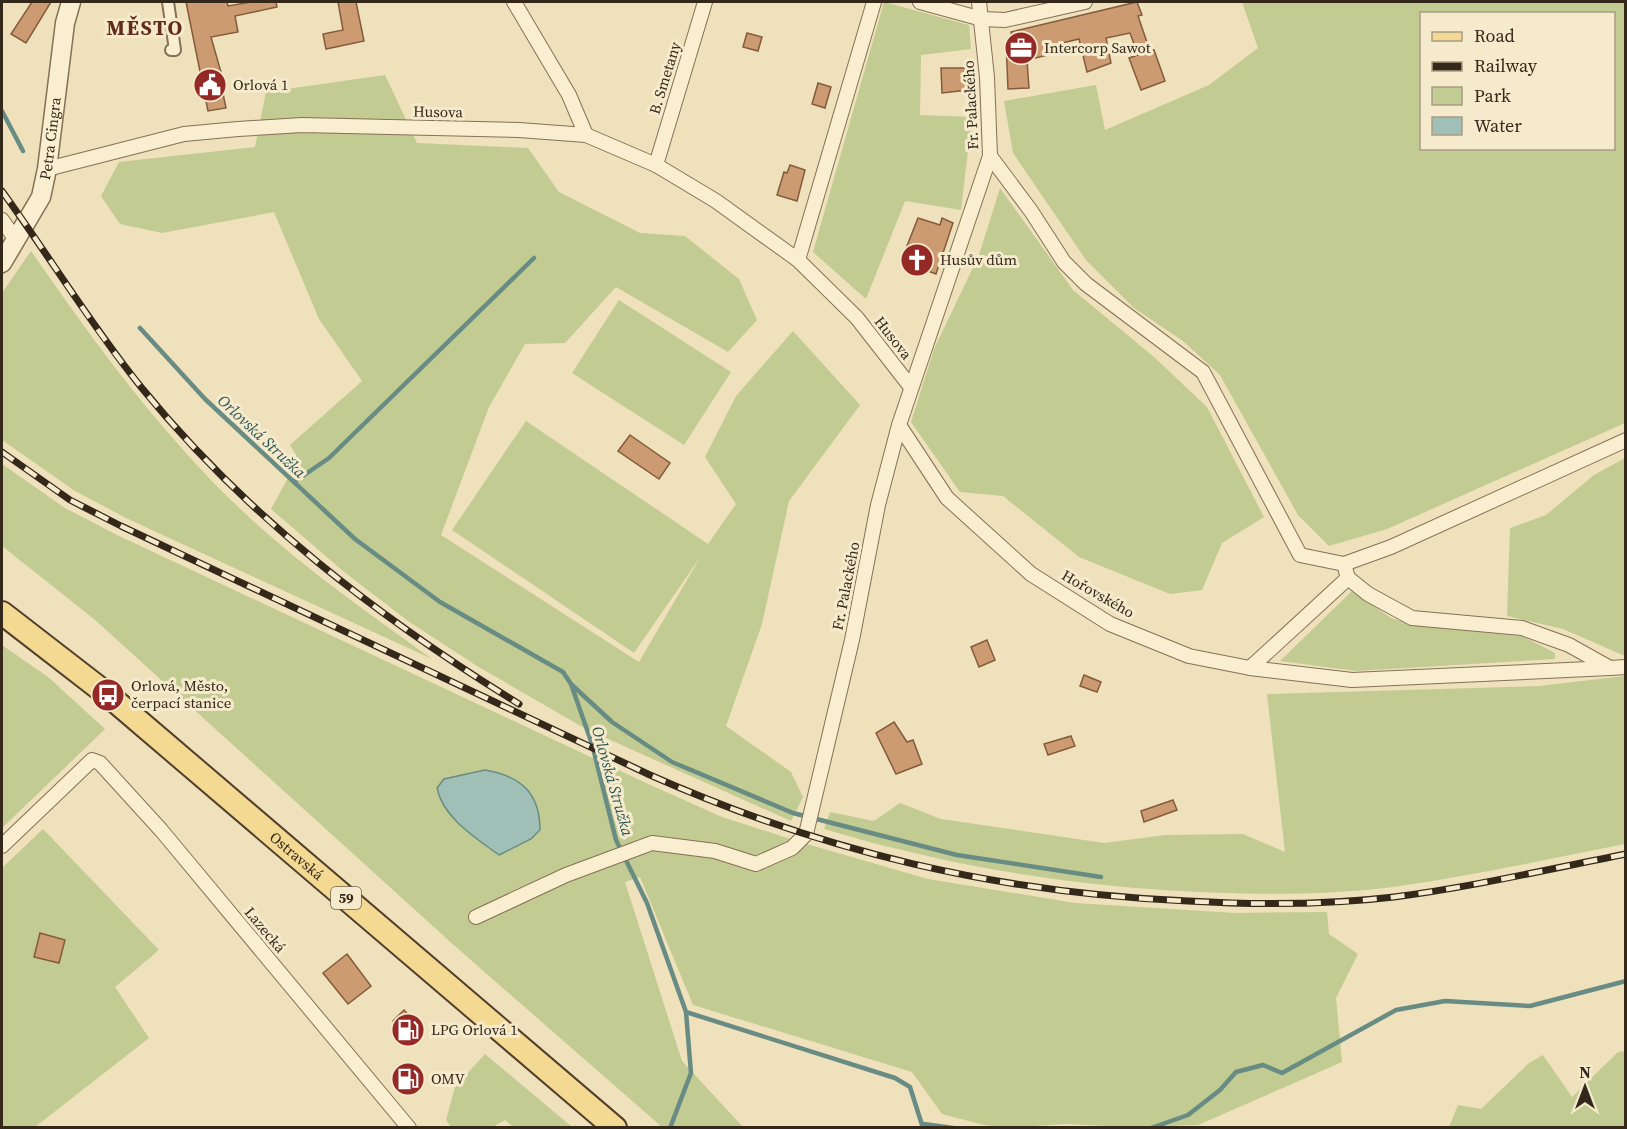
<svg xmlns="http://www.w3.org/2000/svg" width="1627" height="1129" font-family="'Source Serif 4',serif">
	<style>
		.green { fill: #c2cb91; fill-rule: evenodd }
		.water { fill: #a0bfb7; stroke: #688c84; stroke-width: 1.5 }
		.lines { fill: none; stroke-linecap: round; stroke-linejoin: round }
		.stream { stroke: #688c84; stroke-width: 4.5 }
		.building { fill: #cc9b71; stroke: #845b3c; stroke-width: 1.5 }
		.pedestrian-casing { stroke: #857156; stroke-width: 14 }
		.minor-casing { stroke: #857156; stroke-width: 16 }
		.tertiary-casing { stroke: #857156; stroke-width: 21 }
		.primary-casing { stroke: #523f2b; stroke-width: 26 }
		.pedestrian { stroke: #f9eecf; stroke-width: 10 }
		.minor { stroke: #f9eecf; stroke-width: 14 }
		.tertiary { stroke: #f9eecf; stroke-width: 18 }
		.primary { stroke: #f3d992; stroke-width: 22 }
		.rail-casing { stroke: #34281b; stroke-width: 7 }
		.rail { stroke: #f5ebcc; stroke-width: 4.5; stroke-dasharray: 14; stroke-linecap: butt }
		.labels { text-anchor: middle; stroke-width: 6; stroke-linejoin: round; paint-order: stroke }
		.shield { fill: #f5ebcc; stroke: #6e6250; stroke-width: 1.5 }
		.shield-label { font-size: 14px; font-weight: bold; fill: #34281b }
		.poi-label { font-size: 15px; fill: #34281b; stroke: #f5ebcc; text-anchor: start }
		.street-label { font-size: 15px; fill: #34281b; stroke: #f5ebcc }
		.water-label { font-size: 16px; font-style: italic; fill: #2a5453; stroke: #f5ebcc }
		.district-label { font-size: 21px; font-weight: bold; letter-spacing: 1.5px; fill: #612c1a; stroke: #f5ebcc }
	</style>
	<rect width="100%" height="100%" fill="#eee1bc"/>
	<g class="green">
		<path d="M884,2L969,25L971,49L921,55L920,115L972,117L961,210L905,201L866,299L813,252Z"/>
		<path d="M1242,2H1625V423L1387,529L1329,546L1298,515L1220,375L1183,341L1134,308L1086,260L1013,153L1004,101L1096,85L1105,130L1209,85L1258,48ZM1422,14H1614V148H1422Z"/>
		<path d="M385,75L417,143L528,148L559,192L640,233L685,236L739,279L757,320L728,352L616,287L565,343L525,344L489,407L441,535L639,662L701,556L634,653L452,530L526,421L708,544L736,504L705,457L736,396L793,331L860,405L789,501L762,624L726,726L791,772L803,797L791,821L586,729L477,666L408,621L343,571L271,509L294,467L296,455L290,445L362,381L319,319L274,212L162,233L120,224L101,196L119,162L255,147L266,92Z"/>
		<path d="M1000,188L1073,290L1154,357L1207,407L1264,517L1222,543L1202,590L1170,594L1079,557L1003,496L960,492L911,422L934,349L979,255Z"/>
		<path d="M31,251C92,339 155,426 232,501C293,561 363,609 432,659L126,518L75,491L2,440V293Z"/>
		<path d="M619,300L731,372L684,445L572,373Z"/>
		<path d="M1625,458V656L1563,629L1507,616L1510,528L1546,515L1594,475Z"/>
		<path d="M2,464L65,508L117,535L646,783L722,817L803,843L928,879L1075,903L1235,913L1327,912L1329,934L1358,954L1336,998L1342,1062L1198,1125L1128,1127L1064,1124L1009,1128L984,1125L942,1114L912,1072L693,1005L640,877L625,882L682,1061L743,1127H662L456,947L94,619L2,546Z"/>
		<path d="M1352,591L1391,618L1417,626L1522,636L1555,653V659L1356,671L1280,661Z"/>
		<path d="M2,645L48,677L105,729L2,828Z"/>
		<path d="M1625,676V844C1548,859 1471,876 1393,887C1329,895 1263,895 1199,892C1070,886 947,866 824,829L830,812L874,821L900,803L941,819L1104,843L1166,835L1243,834L1285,852L1267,694L1539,686Z"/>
		<path d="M43,829L159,950L115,987L149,1038L35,1127L2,1128V868Z"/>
		<path d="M1625,1051V1127H1449L1458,1105L1481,1109L1529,1063L1543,1055L1572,1097L1618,1052Z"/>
		<path d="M485,1054L572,1127H513L505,1120L493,1127H451L446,1120L455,1087Z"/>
	</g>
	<path class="water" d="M485,770C520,776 540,792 540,830L531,839L499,855C476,838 443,818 437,788L444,779Z"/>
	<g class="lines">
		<g class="stream">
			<path d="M2,111L23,151"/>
			<path d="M140,328L205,399L355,539L440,602L563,672L571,684L592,744L616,840L647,903L686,1012L895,1078L910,1087L923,1128"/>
			<path d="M294,482L329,458L534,258"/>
			<path d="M572,685L612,722L672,762L793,813L957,855L1101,877"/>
			<path d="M924,1124L953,1128"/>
			<path d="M670,1128L691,1073L686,1012"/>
			<path d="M1151,1128L1188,1115L1220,1090L1236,1072L1263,1065L1282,1073L1396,1010L1445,1001L1530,1006L1626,981"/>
		</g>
	</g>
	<g class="building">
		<path d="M32,2H51L26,43L11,34Z"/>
		<path d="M186,2H227L228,6L251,2H276L277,7L235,16L238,32L211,37L224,83L221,84L226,108L208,111Z"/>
		<path d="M338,2H356L364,41L326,49L323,34L343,30Z"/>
		<path d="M1137,2L1142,15L1138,16L1150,51L1154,50L1165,81L1141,90L1129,58L1138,55L1130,33L1106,38L1111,63L1087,72L1079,39L1054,45L1056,53L1027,60L1029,88L1008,89L1006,42L1012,40L1011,32Z"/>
		<path d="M747,33L762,37L758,51L743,47Z"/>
		<path d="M941,68H967L968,90L942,93Z"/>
		<path d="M818,83L831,87L825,108L812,104Z"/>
		<path d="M790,165L805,170L797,201L777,195L784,172L787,173Z"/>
		<path d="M918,218L940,225L942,218L953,223L936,274L901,261Z"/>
		<path d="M630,435L670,463L659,479L618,451Z"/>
		<path d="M987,640L995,660L979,667L971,647Z"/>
		<path d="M1084,675L1101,682L1097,692L1080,686Z"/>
		<path d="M894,722L907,742L913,740L922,764L896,774L876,733Z"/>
		<path d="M1071,736L1075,746L1048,755L1044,744Z"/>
		<path d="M1173,800L1177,810L1144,822L1141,811Z"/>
		<path d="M40,933L65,940L59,963L34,957Z"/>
		<path d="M347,954L371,986L348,1004L323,973Z"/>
		<path d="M404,1010L422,1030L411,1041L393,1021Z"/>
	</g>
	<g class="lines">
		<defs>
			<path id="pedestrian" d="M168,2L175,50H171"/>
			<g id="minor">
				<path d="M514,2L569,95L586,135"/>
				<path d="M920,2L982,19L1005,20L1085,2"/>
				<path d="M990,156L1031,211L1064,262L1086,284L1203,372L1300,555L1344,564L1391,547L1626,440"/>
				<path d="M656,165L705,2"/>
				<path d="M47,169L184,134L238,129L302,125L519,130L586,135L656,165L716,201L798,260L857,318L910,386"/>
				<path d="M2,220L16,240"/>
				<path d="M798,260L874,2"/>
				<path d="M899,425L947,498L1031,574L1110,624L1189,656L1250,668L1348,578L1344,564"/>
				<path d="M1348,578L1368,594L1412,618L1522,628L1569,645L1610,668L1626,667"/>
				<path d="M1250,668L1352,680L1610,668"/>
				<path d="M2,846L92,760L100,763L161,830L409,1128"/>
				<path d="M476,917L566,875L652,843L715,851L756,864L792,848L806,834L852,640L878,505L899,425L990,156L987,77L979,2"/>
			</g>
			<g id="tertiary">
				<path id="s1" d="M2,263L41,197L47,169L65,23L71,2"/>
			</g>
			<g id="primary">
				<path id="s2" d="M2,613L108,695L615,1128"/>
			</g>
		</defs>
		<use href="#pedestrian" class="pedestrian-casing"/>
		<use href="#minor" class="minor-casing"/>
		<use href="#tertiary" class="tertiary-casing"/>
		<use href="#primary" class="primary-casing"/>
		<use href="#pedestrian" class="pedestrian"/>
		<use href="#minor" class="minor"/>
		<use href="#tertiary" class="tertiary"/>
		<use href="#primary" class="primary"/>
		<defs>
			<g id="rail">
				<path d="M2,191C49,256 91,325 141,387C246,516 378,617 519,704"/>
				<path d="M2,452L70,500L121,526L650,775C824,852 998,893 1188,901C1257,905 1326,905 1394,897C1472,887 1549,869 1626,854"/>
			</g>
		</defs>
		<use href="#rail" class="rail-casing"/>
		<use href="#rail" class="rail"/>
	</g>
	<defs>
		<symbol id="office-disc" viewBox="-11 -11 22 22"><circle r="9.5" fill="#942926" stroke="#f5ebcc"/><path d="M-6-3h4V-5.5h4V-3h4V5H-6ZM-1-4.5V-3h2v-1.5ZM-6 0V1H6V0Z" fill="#fff"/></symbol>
		<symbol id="civic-disc" viewBox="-11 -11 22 22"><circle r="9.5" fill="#942926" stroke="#f5ebcc"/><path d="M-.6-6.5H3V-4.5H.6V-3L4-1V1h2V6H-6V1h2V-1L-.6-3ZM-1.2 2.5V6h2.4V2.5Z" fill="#fff"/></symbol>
		<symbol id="church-disc" viewBox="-11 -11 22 22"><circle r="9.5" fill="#942926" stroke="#f5ebcc"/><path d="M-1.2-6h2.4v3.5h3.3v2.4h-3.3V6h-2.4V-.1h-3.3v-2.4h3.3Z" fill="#fff"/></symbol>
		<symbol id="bus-disc" viewBox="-11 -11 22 22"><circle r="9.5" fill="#942926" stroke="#f5ebcc"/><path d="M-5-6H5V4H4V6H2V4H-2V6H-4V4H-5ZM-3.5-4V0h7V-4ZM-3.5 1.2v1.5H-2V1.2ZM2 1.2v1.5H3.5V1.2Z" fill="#fff"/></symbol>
		<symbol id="fuel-disc" viewBox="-11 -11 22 22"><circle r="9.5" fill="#942926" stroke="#f5ebcc"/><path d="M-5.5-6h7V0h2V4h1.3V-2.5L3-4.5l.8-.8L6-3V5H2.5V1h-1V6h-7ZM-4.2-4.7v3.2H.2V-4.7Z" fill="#fff"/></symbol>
	</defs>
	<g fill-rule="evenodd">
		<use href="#office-disc" x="1002" y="29" width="38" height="38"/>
		<use href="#civic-disc" x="191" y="66" width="38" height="38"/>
		<use href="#church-disc" x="898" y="241" width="38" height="38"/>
		<use href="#bus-disc" x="89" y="676" width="38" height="38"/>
		<use href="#fuel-disc" x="389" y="1011" width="38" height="38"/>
		<use href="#fuel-disc" x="389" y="1060" width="38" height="38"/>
	</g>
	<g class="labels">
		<rect class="shield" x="331" y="887" width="30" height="22" rx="4.5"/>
		<g class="shield-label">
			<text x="346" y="903">59</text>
		</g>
		<g class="poi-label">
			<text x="1044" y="53">Intercorp Sawot</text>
			<text x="233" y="90">Orlová 1</text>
			<text x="940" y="265">Husův dům</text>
			<text x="131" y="691">Orlová, Město,<tspan x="131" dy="17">čerpací stanice</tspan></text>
			<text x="431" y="1035">LPG Orlová 1</text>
			<text x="431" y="1084">OMV</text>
		</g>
		<g class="street-label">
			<text transform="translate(665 78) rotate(-73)" y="5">B. Smetany</text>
			<text transform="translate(971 105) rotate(-93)" y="5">Fr. Palackého</text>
			<text transform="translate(438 112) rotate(1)" y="5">Husova</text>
			<text dy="5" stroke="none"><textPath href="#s1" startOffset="136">Petra Cingra</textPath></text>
			<text transform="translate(893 338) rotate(52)" y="5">Husova</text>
			<text transform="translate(846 586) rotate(-79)" y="5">Fr. Palackého</text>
			<text transform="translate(1098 594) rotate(30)" y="5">Hořovského</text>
			<text dy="5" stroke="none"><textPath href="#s2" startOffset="382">Ostravská</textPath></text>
			<text transform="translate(265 930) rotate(50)" y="5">Lazecká</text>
		</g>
		<g class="water-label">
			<text transform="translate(262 436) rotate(43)" y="6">Orlovská Stružka</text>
			<text transform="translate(613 781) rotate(74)" y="6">Orlovská Stružka</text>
		</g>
		<g class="district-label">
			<text x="145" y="35">MĚSTO</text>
		</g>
	</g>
	<rect width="1627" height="1129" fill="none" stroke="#34281b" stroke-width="6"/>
	<rect x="1420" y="12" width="195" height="138" fill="#f5ebcc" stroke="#a89d85" stroke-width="1.5"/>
	<rect x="1432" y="32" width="30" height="9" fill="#f3d992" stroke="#a89d85" stroke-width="1.5"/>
	<text x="1474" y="42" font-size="18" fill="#34281b">Road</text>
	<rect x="1432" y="62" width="30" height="9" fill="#34281b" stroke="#a89d85" stroke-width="1.5"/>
	<text x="1474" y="72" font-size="18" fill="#34281b">Railway</text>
	<rect x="1432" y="87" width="30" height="18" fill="#c2cb91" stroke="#a89d85" stroke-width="1.5"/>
	<text x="1474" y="102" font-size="18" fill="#34281b">Park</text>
	<rect x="1432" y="117" width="30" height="18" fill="#a0bfb7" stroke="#a89d85" stroke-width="1.5"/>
	<text x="1474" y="132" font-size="18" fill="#34281b">Water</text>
	<g transform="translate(1585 1087)" stroke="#f5ebcc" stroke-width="4.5" paint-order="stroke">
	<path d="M0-4.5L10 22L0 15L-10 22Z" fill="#34281b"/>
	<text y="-9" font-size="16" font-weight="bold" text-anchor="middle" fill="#34281b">N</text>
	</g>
</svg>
